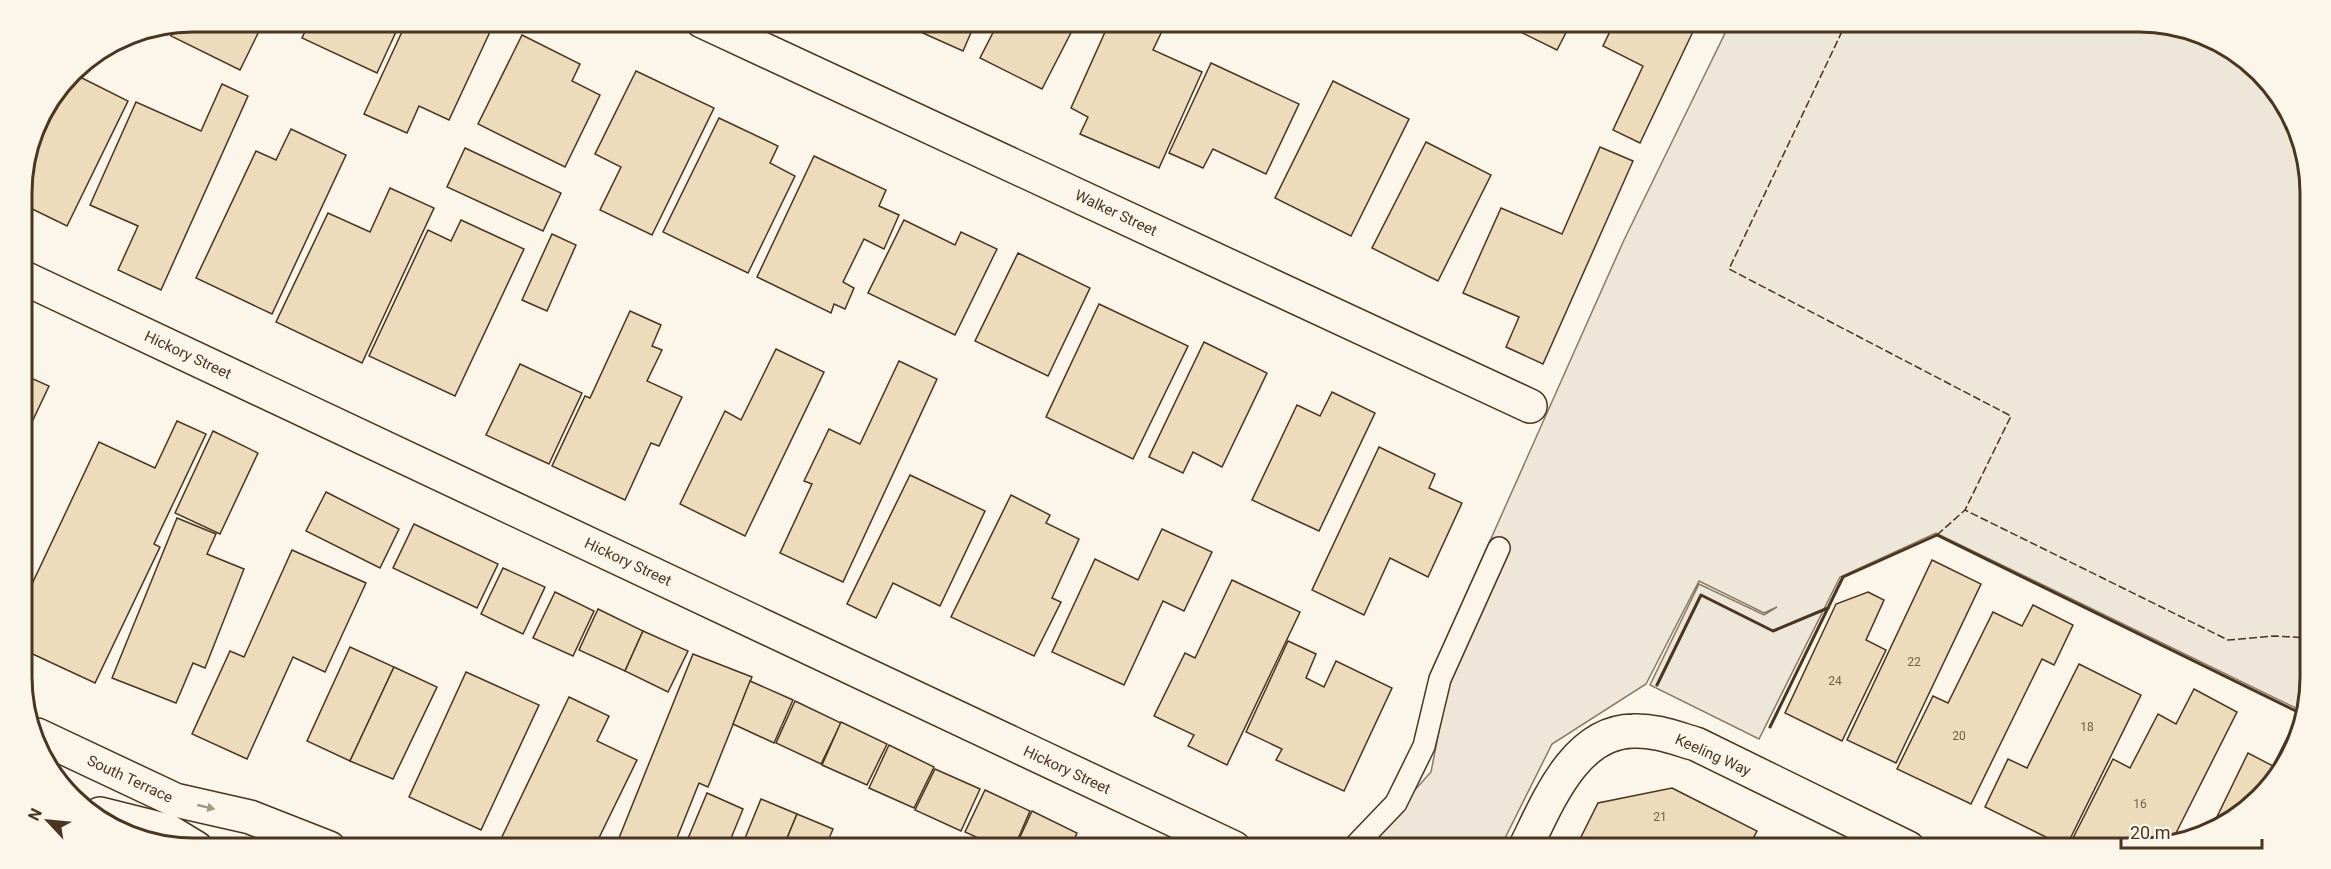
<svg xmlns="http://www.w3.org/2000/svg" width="2331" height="869" font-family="Roboto,sans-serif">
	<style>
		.green { fill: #ede6d9; stroke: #887966; stroke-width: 1.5 }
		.building { fill: #ecdcbc; stroke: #4a3520; stroke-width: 1.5 }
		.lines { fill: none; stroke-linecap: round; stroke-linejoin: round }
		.service-casing { stroke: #4a3520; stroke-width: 24 }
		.minor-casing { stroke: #4a3520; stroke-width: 36 }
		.tertiary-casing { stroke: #4a3520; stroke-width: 36 }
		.service { stroke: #fbf6e9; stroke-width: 21 }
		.minor { stroke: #fbf6e9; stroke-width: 33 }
		.tertiary { stroke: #fbf6e9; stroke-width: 33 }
		.fence { stroke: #4a3520; stroke-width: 1.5; stroke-dasharray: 8 3; stroke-linecap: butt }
		.wall { stroke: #4a3520; stroke-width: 3 }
		.oneway { fill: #a29684 }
		.labels { text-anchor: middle; stroke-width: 4.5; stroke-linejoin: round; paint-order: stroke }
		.number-label { font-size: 12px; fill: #725f47 }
		.street-label { font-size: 15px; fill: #4a3520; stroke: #fbf6e9 }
		.rim { fill: none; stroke: #4a3520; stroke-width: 3 }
	</style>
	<rect width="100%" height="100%" fill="#fbf6e9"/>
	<path class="green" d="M1731,21H2138L2193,30L2268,80L2308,170L2310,676L2304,712L1936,533L1840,577L1759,739L1650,685L1699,584L1764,615L1777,607L1764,613L1699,581L1646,684L1552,744L1500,848H1363L1431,772L1465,597L1624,240Z"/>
	<g class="building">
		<path d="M193,21H264L240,70L171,36L176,24Z"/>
		<path d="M310,21H401L377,73L302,38Z"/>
		<path d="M407,21H495L449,120L419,106L407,133L364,114Z"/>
		<path d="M896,21H976L963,51Z"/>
		<path d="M999,21H1077L1042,89L980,58Z"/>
		<path d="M1110,21H1144L1163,29L1153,50L1202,72L1159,168L1080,134L1088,117L1071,108Z"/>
		<path d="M1193,21H1215L1211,29Z"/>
		<path d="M1498,21H1572L1557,50Z"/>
		<path d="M1615,21H1698L1640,143L1613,130L1643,66L1603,46Z"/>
		<path d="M522,35L580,64L572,81L600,95L565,167L478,124Z"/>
		<path d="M1211,63L1299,104L1266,174L1213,149L1203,168L1169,153Z"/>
		<path d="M636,71L714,108L652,235L600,210L621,167L595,154Z"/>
		<path d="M72,73L128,101L67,226L22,204L21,181L36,128L46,108Z"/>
		<path d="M1333,81L1409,119L1351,236L1275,198Z"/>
		<path d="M222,84L248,96L161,290L118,270L138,226L90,205L136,102L201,131Z"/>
		<path d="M719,118L778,146L770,163L795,176L748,273L663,232Z"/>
		<path d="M291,129L346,155L272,314L196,278L256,151L276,160Z"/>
		<path d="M1426,142L1491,175L1438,281L1372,248Z"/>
		<path d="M1600,147L1633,161L1543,364L1506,347L1519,317L1463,293L1501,208L1562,234Z"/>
		<path d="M465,148L561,193L543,231L447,187Z"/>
		<path d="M814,156L886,190L879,206L899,215L884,249L864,239L843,282L854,288L845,309L834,304L831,313L757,277Z"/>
		<path d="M390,188L434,208L362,363L276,322L328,213L370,232Z"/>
		<path d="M461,220L524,249L455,396L369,356L428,230L451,241Z"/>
		<path d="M904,220L955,245L961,232L997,249L955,335L868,293Z"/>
		<path d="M552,234L576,245L547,311L522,300Z"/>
		<path d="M1018,253L1090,288L1048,376L975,341Z"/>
		<path d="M1099,304L1188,346L1133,459L1046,417Z"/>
		<path d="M630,311L661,325L652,346L662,350L647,381L682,397L659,446L651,443L625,500L552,466L585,396L590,398Z"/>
		<path d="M1204,342L1267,373L1222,467L1193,452L1183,473L1149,457Z"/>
		<path d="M776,349L824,372L745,536L680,504L725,411L741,420Z"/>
		<path d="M899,361L937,379L843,582L780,553L812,484L804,481L829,429L860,444Z"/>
		<path d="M520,364L582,393L549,464L486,435Z"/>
		<path d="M22,374L49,386L23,441Z"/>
		<path d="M1332,392L1375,413L1319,531L1252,500L1297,405L1320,416Z"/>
		<path d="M177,421L206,434L154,544L160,547L95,683L24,650V601L99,442L155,468Z"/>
		<path d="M213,431L258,453L220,534L175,513Z"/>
		<path d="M1379,447L1435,474L1429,488L1462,503L1428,577L1390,558L1364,615L1312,590Z"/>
		<path d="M910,475L985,511L940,606L893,583L876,618L847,604Z"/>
		<path d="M326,492L399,529L380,568L306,531Z"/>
		<path d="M1011,495L1050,515L1046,523L1079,539L1052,598L1061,602L1034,656L951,617Z"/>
		<path d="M177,518L216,534L207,554L244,569L205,668L193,663L176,703L112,678Z"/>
		<path d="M414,524L498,564L477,608L393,568Z"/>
		<path d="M1162,529L1212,552L1184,611L1163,601L1124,685L1052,652L1095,559L1138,580Z"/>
		<path d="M292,550L366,583L325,672L293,657L247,759L192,734L230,651L244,657Z"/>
		<path d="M1932,560L1981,584L1896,763L1847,740Z"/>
		<path d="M503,568L545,587L523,634L481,614Z"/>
		<path d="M1232,580L1300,612L1227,765L1188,746L1194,735L1154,716L1185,653L1195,658Z"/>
		<path d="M555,592L594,611L573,656L533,638Z"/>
		<path d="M1868,592L1884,600L1866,640L1886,650L1842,741L1785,713L1836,604Z"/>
		<path d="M2033,605L2073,625L2054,665L2042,659L1971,804L1897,769L1933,696L1948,703L1993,612L2022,626Z"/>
		<path d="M598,609L643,631L625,671L579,650Z"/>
		<path d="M643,631L688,651L668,692L625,671Z"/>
		<path d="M1288,641L1316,654L1306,678L1324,687L1336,661L1392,688L1344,791L1276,760L1282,749L1246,732Z"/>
		<path d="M350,647L394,667L350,761L307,741Z"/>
		<path d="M693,654L752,677L708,787L699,783L673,848H615Z"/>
		<path d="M2079,664L2141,695L2066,847L1985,807L2008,759L2027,768Z"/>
		<path d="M394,667L437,687L393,779L350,761Z"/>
		<path d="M466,672L539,705L481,830L409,797Z"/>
		<path d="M750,681L793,700L774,743L733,724Z"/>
		<path d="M2194,689L2237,712L2173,839L2149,848H2068L2113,759L2130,768L2158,714L2176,724Z"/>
		<path d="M569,697L609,716L597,741L637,760L594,848H515L500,841Z"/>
		<path d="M795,701L841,723L821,764L776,743Z"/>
		<path d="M841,722L887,744L867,785L822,765Z"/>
		<path d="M2291,730L2299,734L2243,813L2214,823L2248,753L2273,766Z"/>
		<path d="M889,745L934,767L914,808L869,788Z"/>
		<path d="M935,769L980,789L961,831L915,810Z"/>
		<path d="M1672,788L1757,831L1748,848H1598L1580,839L1598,803Z"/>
		<path d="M985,790L1030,811L1014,848H1000L965,832Z"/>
		<path d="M707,793L743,809L727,848H684Z"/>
		<path d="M761,799L797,814L783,848H741Z"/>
		<path d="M1032,811L1077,833L1070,848H1015Z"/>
		<path d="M797,814L833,829L825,848H783Z"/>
	</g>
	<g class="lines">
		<defs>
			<path id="service" d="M1353,848L1396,803L1424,746L1440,679L1499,548"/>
			<g id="minor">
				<path d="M702,21L1530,406"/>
				<path d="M22,277L1234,848"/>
				<path d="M1525,848C1547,804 1574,732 1633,731C1655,730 1675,738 1696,744L1908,848"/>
			</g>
			<g id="tertiary">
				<path d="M37,735L175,800L250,817L329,848"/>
				<path d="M100,814L168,831L196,848"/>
			</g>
		</defs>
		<use href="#service" class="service-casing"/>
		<use href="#minor" class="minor-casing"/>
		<use href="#tertiary" class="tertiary-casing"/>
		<use href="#service" class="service"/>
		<use href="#minor" class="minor"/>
		<use href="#tertiary" class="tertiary"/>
		<g class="fence">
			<path d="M1847,21L1729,269L2011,416L1965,510"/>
			<path d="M1937,535L1965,510L2228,640L2275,636L2310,638"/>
		</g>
		<g class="wall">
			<path d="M1657,685L1701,595L1773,631L1828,608"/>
			<path d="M1770,727L1843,577L1937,535L2304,715"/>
		</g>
	</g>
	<defs><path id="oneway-solid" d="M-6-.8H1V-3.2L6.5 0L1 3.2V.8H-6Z" transform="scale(1.5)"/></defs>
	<use class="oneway" href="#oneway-solid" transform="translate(206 807) rotate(13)"/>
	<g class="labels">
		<g class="number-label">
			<text x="1914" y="666">22</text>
			<text x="1835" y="685">24</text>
			<text x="2087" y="731">18</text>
			<text x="1959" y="740">20</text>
			<text x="2140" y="808">16</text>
			<text x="1660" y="821">21</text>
		</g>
		<g class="street-label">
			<text transform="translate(1116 213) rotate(25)" y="5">Walker Street</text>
			<text transform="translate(188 355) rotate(25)" y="5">Hickory Street</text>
			<text transform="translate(628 562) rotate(25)" y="5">Hickory Street</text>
			<text transform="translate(1713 755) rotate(24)" y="5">Keeling Way</text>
			<text transform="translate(1067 770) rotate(25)" y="5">Hickory Street</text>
			<text transform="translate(130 779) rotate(25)" y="5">South Terrace</text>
		</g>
	</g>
	<path d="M0 0H2331V869H0ZM193 32H2139A161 161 0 0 1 2300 193V677A161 161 0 0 1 2139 838H193A161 161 0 0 1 32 677V193A161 161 0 0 1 193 32Z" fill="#fbf6e9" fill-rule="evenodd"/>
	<path class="rim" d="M193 32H2139A161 161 0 0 1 2300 193V677A161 161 0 0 1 2139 838H193A161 161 0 0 1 32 677V193A161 161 0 0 1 193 32Z"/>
	<g transform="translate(48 821) rotate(296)" stroke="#fbf6e9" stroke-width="4.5" paint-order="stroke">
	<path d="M0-4.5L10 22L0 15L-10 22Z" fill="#4a3520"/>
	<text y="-9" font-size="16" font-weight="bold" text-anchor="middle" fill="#4a3520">N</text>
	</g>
	<path d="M2121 839v9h141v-9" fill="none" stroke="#4a3520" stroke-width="3"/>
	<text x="2130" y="839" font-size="18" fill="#4a3520" stroke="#fbf6e9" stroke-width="4.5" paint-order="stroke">20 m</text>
</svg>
